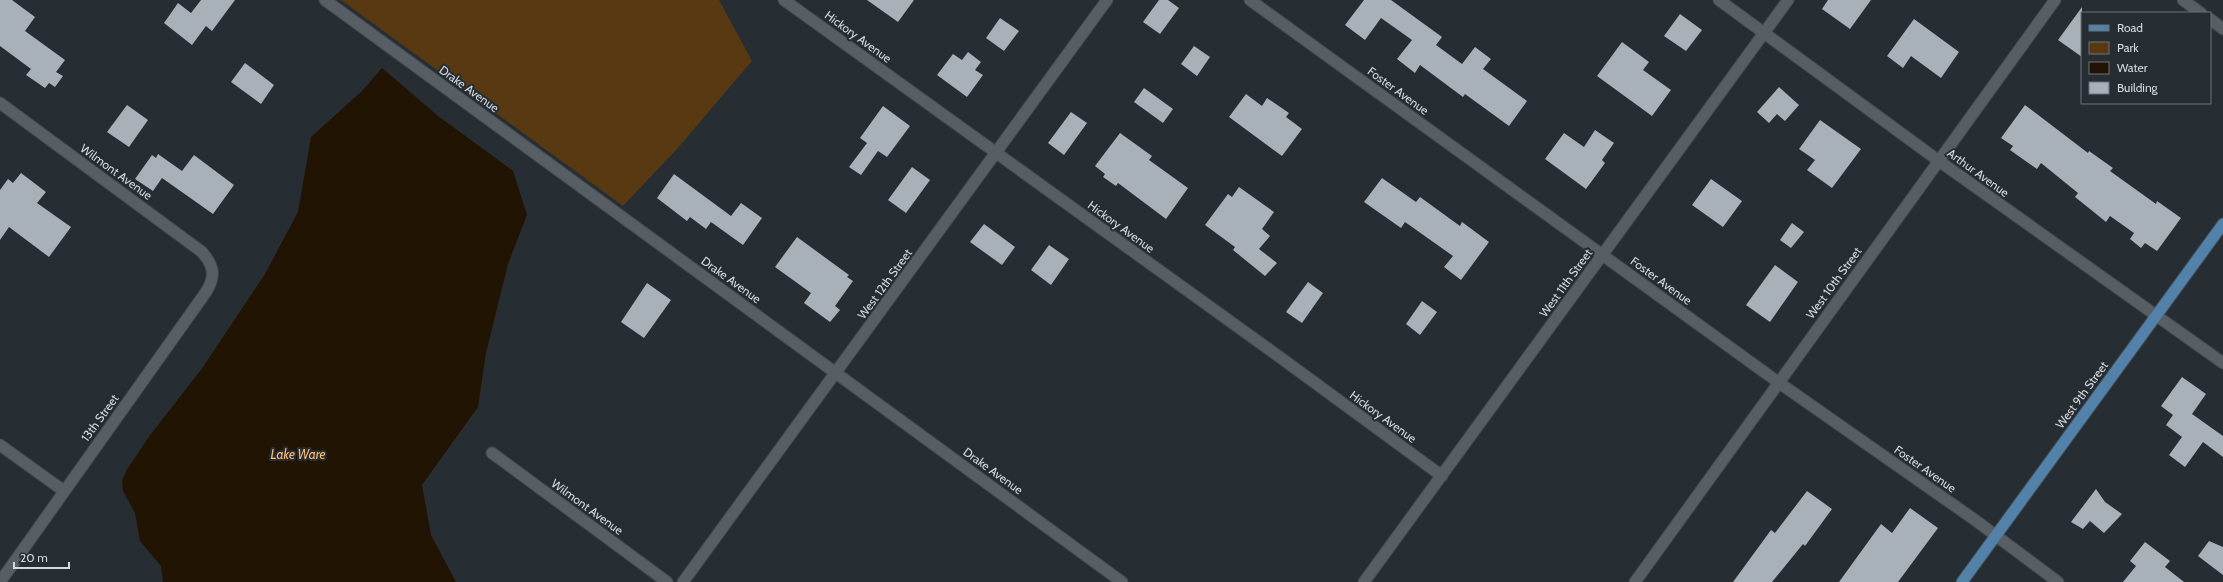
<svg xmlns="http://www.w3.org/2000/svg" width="2223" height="582" font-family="Cabin,sans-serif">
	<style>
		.green { fill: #583911 }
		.water { fill: #221403 }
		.building { fill: #a8b0b8 }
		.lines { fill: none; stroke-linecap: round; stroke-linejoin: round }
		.minor-casing { stroke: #42484d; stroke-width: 13 }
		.secondary-casing { stroke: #42484d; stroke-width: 13 }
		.primary-casing { stroke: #42484d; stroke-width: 13 }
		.minor { stroke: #575f65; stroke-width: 11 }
		.secondary { stroke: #575f65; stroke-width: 11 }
		.primary { stroke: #5282a9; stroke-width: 11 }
		.labels { text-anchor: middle; stroke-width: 4; stroke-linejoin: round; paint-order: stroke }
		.street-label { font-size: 12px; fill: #d5d9dd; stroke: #262d33 }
		.water-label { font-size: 13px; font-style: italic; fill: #ffbc6d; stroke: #262d33 }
	</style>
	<rect width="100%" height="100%" fill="#262d33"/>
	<path class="green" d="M341,0H719L752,61L677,149L623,206Z"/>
	<path class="water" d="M382,68L438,116L513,171L527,215L508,264L486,353L478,407L422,485L431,535L456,582H163L161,566L140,541L135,513L123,491L122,481L126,471L148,438L203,367L265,274L298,212L311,137L362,91Z"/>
	<g class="building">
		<path d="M0,0H12L35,17L25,31L65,60L56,72L63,76L55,87L49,83L45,88L26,75L31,69L0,46Z"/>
		<path d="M201,0H235L212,31L206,26L192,45L164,23L178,3L191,13Z"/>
		<path d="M867,0H914L898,22Z"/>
		<path d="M1159,0H1168L1179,8L1160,34L1143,22Z"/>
		<path d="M1364,0H1391L1442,37L1436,45L1462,64L1475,47L1491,59L1483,69L1527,101L1509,126L1465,94L1463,97L1420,65L1415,73L1397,59L1412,40L1381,18L1365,40L1345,25Z"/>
		<path d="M1828,0H1871L1850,29L1822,9Z"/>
		<path d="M2082,7V57L2058,40Z"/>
		<path d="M1680,14L1702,30L1686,51L1664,36Z"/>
		<path d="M1000,18L1019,31L1004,51L986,38Z"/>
		<path d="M1914,19L1959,52L1941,78L1911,56L1903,68L1887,56Z"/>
		<path d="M1622,42L1649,62L1643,70L1671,90L1652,116L1597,76Z"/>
		<path d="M1194,46L1210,57L1197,76L1181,64Z"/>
		<path d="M968,52L981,62L975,70L983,75L967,97L937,75L953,54L962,60Z"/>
		<path d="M245,63L274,85L261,104L231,82Z"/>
		<path d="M1779,87L1799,105L1785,121L1777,114L1769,123L1757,112Z"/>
		<path d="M1144,88L1173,109L1163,123L1134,102Z"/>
		<path d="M1246,94L1262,106L1267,98L1289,113L1286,117L1302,129L1282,156L1229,117Z"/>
		<path d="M127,105L148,120L129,147L107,132Z"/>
		<path d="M2025,105L2088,153L2089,151L2113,168L2110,171L2156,204L2157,201L2181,218L2157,251L2145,243L2141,248L2130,239L2134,233L2110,216L2106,222L2095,213L2075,197L2078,193L2041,163L2037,169L2010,150L2013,146L2001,138Z"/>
		<path d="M883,106L910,126L887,157L878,151L861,175L849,167L867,143L860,138Z"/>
		<path d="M1071,112L1087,123L1064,155L1048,143Z"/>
		<path d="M1820,120L1861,149L1832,188L1807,170L1815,160L1799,149Z"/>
		<path d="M1595,130L1614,143L1602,160L1605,163L1586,189L1545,159L1564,133L1584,147Z"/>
		<path d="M1120,133L1152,156L1149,160L1188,188L1166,219L1118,183L1116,186L1103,177L1105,174L1095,166Z"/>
		<path d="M158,154L182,171L194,155L234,185L213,214L162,178L153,191L135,179L152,155L156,158Z"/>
		<path d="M912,167L930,180L906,213L888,200Z"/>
		<path d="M21,173L46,192L37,203L71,227L49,257L9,227L0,240V190L8,179L13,183Z"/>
		<path d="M674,174L731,216L741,203L762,218L743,245L711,222L706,229L690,217L687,221L657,198Z"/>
		<path d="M1382,178L1416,202L1420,197L1460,226L1462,222L1489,242L1461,280L1444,267L1453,256L1405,222L1401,228L1364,202Z"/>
		<path d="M1711,179L1742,201L1723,227L1692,205Z"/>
		<path d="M1239,187L1274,212L1262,229L1270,236L1259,249L1277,263L1265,276L1233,250L1235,247L1205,225L1228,194L1232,197Z"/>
		<path d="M1792,223L1804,232L1791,248L1780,240Z"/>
		<path d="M984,224L1015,247L1002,265L970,242Z"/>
		<path d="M797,237L849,275L847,277L853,281L835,306L840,310L830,322L804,303L811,293L775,267Z"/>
		<path d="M1049,245L1069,259L1051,285L1031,270Z"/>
		<path d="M1775,265L1798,282L1770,322L1746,305Z"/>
		<path d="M1308,282L1323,293L1302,323L1286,312Z"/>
		<path d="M647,283L671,300L644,338L621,322Z"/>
		<path d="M1422,301L1437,312L1420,335L1406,324Z"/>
		<path d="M2182,377L2206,394L2192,414L2223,436V457L2203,442L2185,467L2169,455L2182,437L2166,425L2173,415L2161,406Z"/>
		<path d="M2096,489L2105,502L2122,514L2104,533L2090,521L2083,529L2071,522Z"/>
		<path d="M1807,491L1832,509L1805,546L1803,544L1772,582H1733L1771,530L1775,533Z"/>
		<path d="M1910,508L1938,528L1898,582H1839L1881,524L1892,533Z"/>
		<path d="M2209,541L2223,547V575L2198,556Z"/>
		<path d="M2145,542L2170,561L2165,567L2184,582H2123L2136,566L2130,561Z"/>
	</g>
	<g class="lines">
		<defs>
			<g id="minor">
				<path d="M325,0L1122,582"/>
				<path d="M784,0L1281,358L1442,476"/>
				<path d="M1250,0L1778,382L1975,520L2058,582"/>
				<path d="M1719,0L1939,161L2223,363"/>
				<path d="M2183,0L2201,13"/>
				<path d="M2210,19L2223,29"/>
				<path d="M0,103L202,252C214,266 216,276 206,292L0,582"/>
				<path d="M0,445L64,491"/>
				<path d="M492,453L667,582"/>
				<path d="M683,582L1107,0"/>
				<path d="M1635,582L2055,0"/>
			</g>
			<path id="secondary" d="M1364,582L1788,0"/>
			<path id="primary" d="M1962,582L2223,224"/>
		</defs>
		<use href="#minor" class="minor-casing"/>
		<use href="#secondary" class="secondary-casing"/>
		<use href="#primary" class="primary-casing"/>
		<use href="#minor" class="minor"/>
		<use href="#secondary" class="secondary"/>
		<use href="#primary" class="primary"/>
	</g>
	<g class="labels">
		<g class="street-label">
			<text transform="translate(858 37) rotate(36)" y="4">Hickory Avenue</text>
			<text transform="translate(469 89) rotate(36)" y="4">Drake Avenue</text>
			<text transform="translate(1398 91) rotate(36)" y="4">Foster Avenue</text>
			<text transform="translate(116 172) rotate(36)" y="4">Wilmont Avenue</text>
			<text transform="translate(1978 173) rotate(36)" y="4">Arthur Avenue</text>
			<text transform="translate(1121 227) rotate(36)" y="4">Hickory Avenue</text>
			<text transform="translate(731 280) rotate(36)" y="4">Drake Avenue</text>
			<text transform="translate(1661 281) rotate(36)" y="4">Foster Avenue</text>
			<text transform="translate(1566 283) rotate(-54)" y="4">West 11th Street</text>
			<text transform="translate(1834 283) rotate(-54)" y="4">West 10th Street</text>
			<text transform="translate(885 284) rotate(-54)" y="4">West 12th Street</text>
			<text transform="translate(2082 395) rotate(-54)" y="4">West 9th Street</text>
			<text transform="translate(1383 417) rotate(36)" y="4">Hickory Avenue</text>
			<text transform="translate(100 418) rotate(-54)" y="4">13th Street</text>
			<text transform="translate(1925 469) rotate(35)" y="4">Foster Avenue</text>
			<text transform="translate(993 471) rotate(36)" y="4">Drake Avenue</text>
			<text transform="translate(587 507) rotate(36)" y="4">Wilmont Avenue</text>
		</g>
		<g class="water-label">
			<text x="298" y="459">Lake Ware</text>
		</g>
	</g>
	<rect x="2081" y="12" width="130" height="92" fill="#262d33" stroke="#6c7277"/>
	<rect x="2089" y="25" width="20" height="6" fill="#5282a9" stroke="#6c7277"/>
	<text x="2117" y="32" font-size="12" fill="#d5d9dd">Road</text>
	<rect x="2089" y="42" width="20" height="12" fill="#583911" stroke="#6c7277"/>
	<text x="2117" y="52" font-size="12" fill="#d5d9dd">Park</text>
	<rect x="2089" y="62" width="20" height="12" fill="#221403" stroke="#6c7277"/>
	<text x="2117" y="72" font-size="12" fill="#d5d9dd">Water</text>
	<rect x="2089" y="82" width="20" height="12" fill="#a8b0b8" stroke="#6c7277"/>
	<text x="2117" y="92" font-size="12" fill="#d5d9dd">Building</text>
	<path d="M14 562v6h55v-6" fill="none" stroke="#d5d9dd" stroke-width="2"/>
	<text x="20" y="562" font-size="12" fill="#d5d9dd" stroke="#262d33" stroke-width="3" paint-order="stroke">20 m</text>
</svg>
